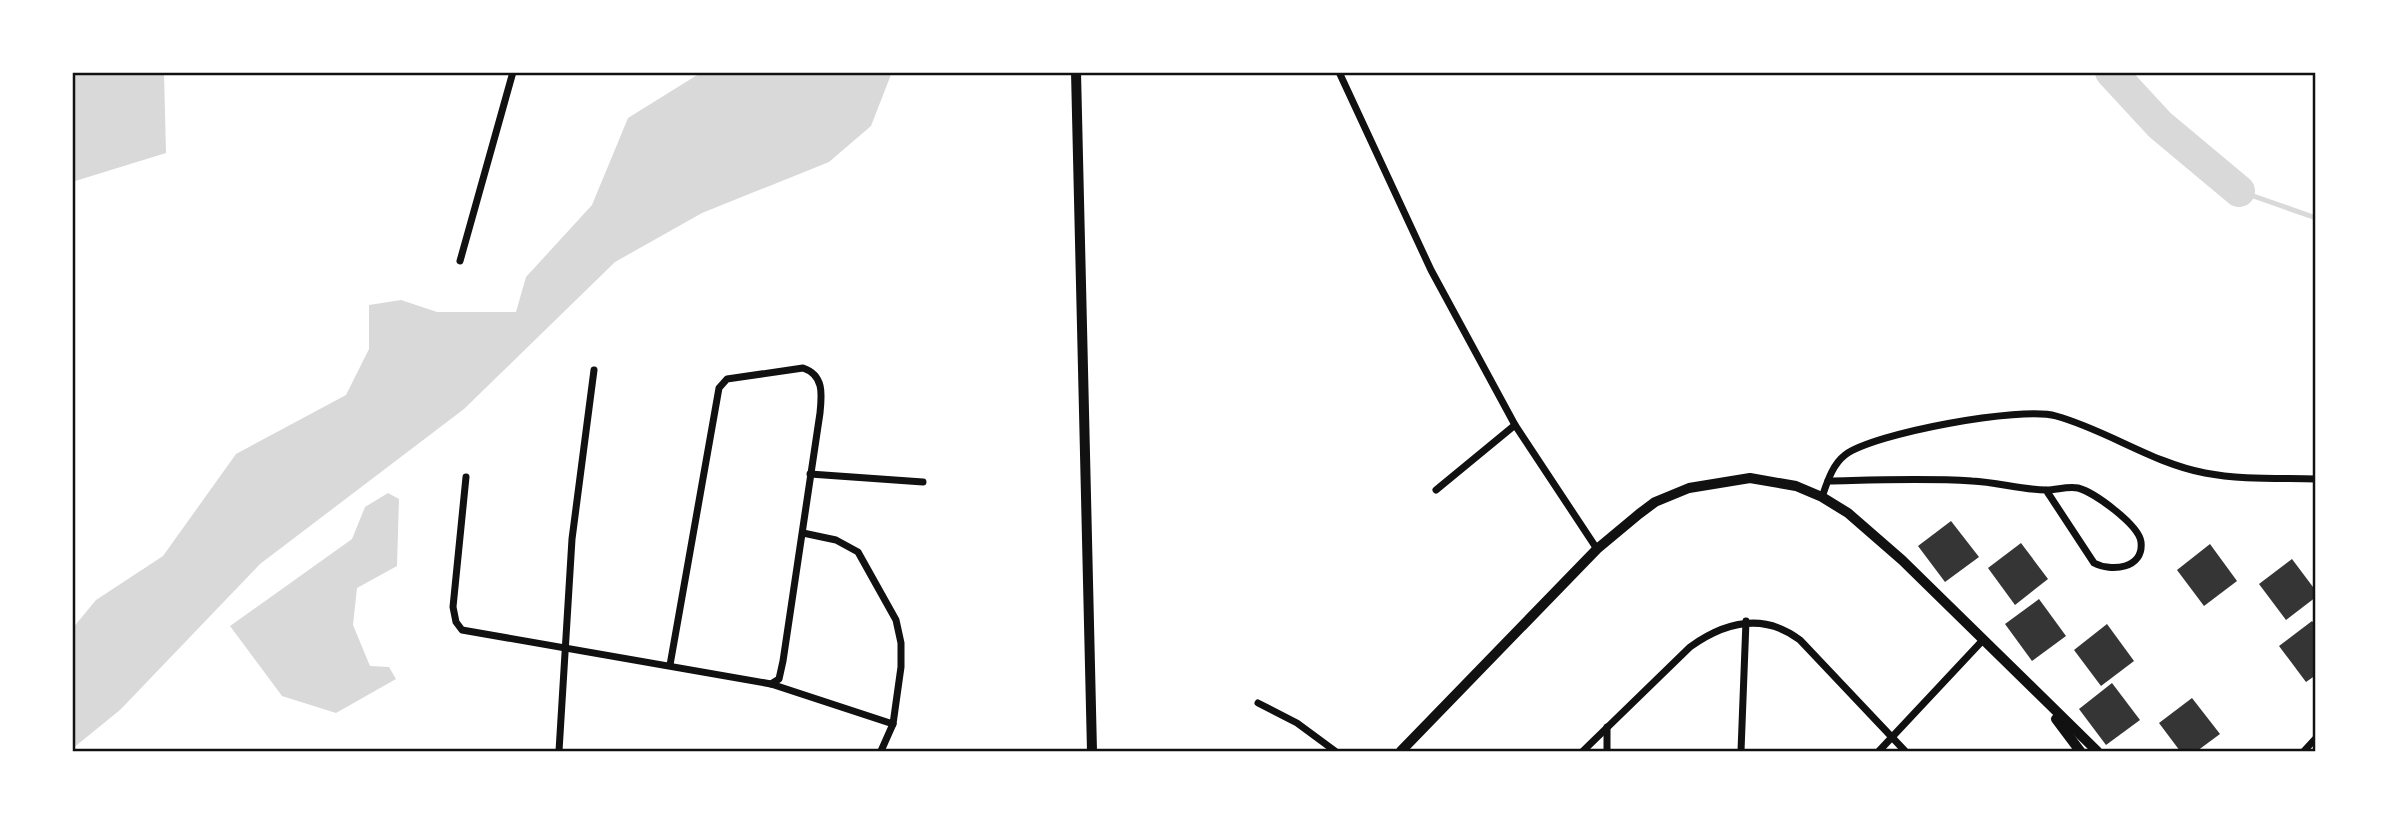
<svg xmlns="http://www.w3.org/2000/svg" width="2388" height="823" font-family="Rubik,sans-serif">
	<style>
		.water { fill: #d9d9d9 }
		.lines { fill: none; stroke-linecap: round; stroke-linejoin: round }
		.stream { stroke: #d9d9d9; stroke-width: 5 }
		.river { stroke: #d9d9d9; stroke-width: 32 }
		.building { fill: #353535 }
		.minor { stroke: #111; stroke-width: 7 }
		.tertiary { stroke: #111; stroke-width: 10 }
		.neatline { fill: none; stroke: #111; stroke-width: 2.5 }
	</style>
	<rect width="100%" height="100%" fill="#fff"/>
	<g class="water">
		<path d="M72,72H164L166,153L72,182Z"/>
		<path d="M702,72H892L871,126L829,162L702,213L615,262L464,409L260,564L120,710L72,749V629L96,600L163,556L236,454L346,395L369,349V305L401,300L437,312H516L526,277L592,205L628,118Z"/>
		<path d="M388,493L399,499L397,566L357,588L353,625L370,666L389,667L396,679L336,713L282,696L230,626L352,539L365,507Z"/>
	</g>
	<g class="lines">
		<path class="stream" d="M2239,191L2316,218"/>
		<path class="river" d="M2111,72L2160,125L2239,191"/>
	</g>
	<g class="building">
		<path d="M1951,521L1979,557L1945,582L1918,546Z"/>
		<path d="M2021,543L2048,579L2015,605L1988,568Z"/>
		<path d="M2210,544L2237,581L2204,606L2177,570Z"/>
		<path d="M2292,559L2316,591V597L2286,620L2259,584Z"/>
		<path d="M2039,599L2066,636L2032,661L2005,624Z"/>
		<path d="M2312,621L2316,626V675L2306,682L2279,646Z"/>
		<path d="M2107,624L2134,661L2101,686L2074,650Z"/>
		<path d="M2112,683L2140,720L2106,745L2079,709Z"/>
		<path d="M2192,698L2220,734L2197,751H2180L2159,723Z"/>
	</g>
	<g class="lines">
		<g class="minor">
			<path d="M1339,72L1431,270L1515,425L1597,549"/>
			<path d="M460,261L513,72"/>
			<path d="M810,474L923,482"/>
			<path d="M466,477L453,607L456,622L462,630L771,684L893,724"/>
			<path d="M1828,481C1876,480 1924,478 1972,481C1997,482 2022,490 2046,490C2057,490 2067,486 2078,488C2094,492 2139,525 2141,542C2144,569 2111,572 2094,563L2046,490"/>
			<path d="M1436,490L1515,425"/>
			<path d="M1822,497C1827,483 1832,465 1845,455C1874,433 2021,406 2056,416C2107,430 2152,463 2205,473C2241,480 2280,478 2316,479"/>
			<path d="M803,533L836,540L858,552L896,620L901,643V667L893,724L881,751"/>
			<path d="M670,665L719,388L727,379L803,368C824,375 822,394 820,413L783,661L779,679L771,684"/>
			<path d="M1258,703L1297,723L1335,751"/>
			<path d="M559,751L572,539L594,370"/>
			<path d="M1583,751L1690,647C1725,622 1763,612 1800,640L1905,751"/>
			<path d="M1607,751V727"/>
			<path d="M1741,751L1746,621"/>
			<path d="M1879,751L1983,640"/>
			<path d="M2304,751L2316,738"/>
		</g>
		<g class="tertiary">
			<path d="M1076,72L1092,751"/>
			<path d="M2056,719L2080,751"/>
			<path d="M1401,751L1597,549L1639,514L1655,502L1689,488L1750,478L1796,486L1822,497L1848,513L1902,560L2097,751"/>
		</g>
	</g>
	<rect width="2388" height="823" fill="none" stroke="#ffffff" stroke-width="147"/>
	<rect x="74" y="74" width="2240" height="676" class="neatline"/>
</svg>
